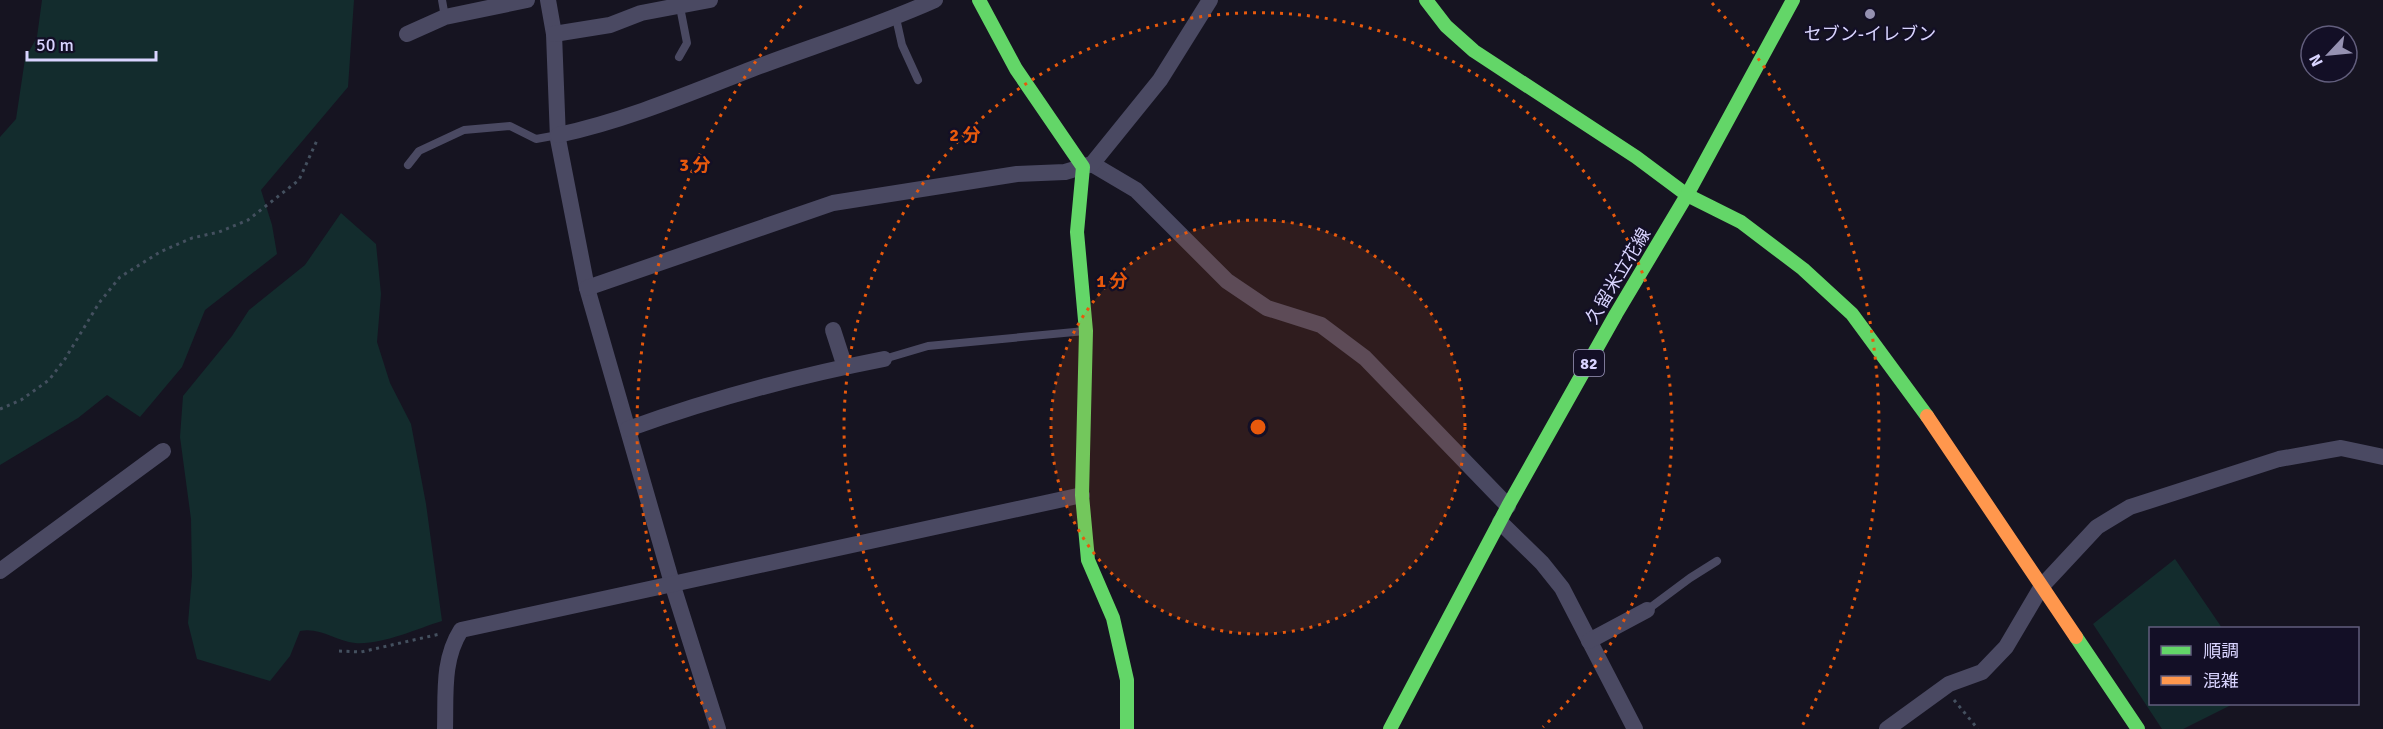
<svg xmlns="http://www.w3.org/2000/svg" width="2383" height="729" font-family="Signika,'Noto Sans JP',sans-serif">
	<style>
		.green { fill: #132c2d }
		.lines { fill: none; stroke-linecap: round; stroke-linejoin: round }
		.path { stroke: #44505f; stroke-width: 3; stroke-dasharray: 3 4.5; stroke-linecap: butt }
		.lane { stroke: #4a4962; stroke-width: 8 }
		.street { stroke: #4a4962; stroke-width: 16 }
		.fast { stroke: #63d668; stroke-width: 14 }
		.slow { stroke: #ff974d; stroke-width: 14 }
		.ring { fill: none; stroke: #e8590c; stroke-width: 3; stroke-dasharray: 3 6 }
		.poi-dot { fill: #9591b1; stroke: #130f26; stroke-width: 2 }
		.labels { text-anchor: middle; stroke-width: 4.5; stroke-linejoin: round; paint-order: stroke }
		.shield { fill: #130f26; stroke: #9e99be; stroke-width: 1.5 }
		.shield-label { font-size: 16px; font-weight: bold; fill: #d9d4ff }
		.poi-label { font-size: 18px; fill: #d9d4ff; stroke: #130f26 }
		.street-label { font-size: 18px; fill: #d9d4ff; stroke: #130f26 }
		.centre { fill: #e8590c; stroke: #130f26; stroke-width: 3 }
		.ring-label { font-size: 18px; text-anchor: middle; font-weight: bold; fill: #e8590c; stroke: #130f26; stroke-width: 4.5; stroke-linejoin: round; paint-order: stroke }
	</style>
	<rect width="100%" height="100%" fill="#161421"/>
	<g class="green">
		<path d="M42,0H354L348,87L261,190L272,225L277,254L205,310L182,367L140,417L107,395L78,418L0,465V137L16,119L25,59L37,37Z"/>
		<path d="M341,213L376,244L381,294L377,342L390,383L411,424L426,504L442,621C416,629 382,645 355,643C336,641 320,627 300,631L290,656L270,681L197,659L188,623L192,576L191,519L180,437L183,396L232,336L249,310L305,265Z"/>
		<path d="M2175,559L2222,628H2150V704H2233L2183,729H2162L2093,624Z"/>
	</g>
	<g class="lines">
		<g class="path">
			<path d="M0,409L21,400L49,380L65,359L99,303L120,277L160,252L192,238L219,232L248,220L299,180L318,138"/>
			<path d="M339,651L361,652L440,634"/>
			<path d="M1954,700L1978,729"/>
		</g>
		<g class="lane">
			<path d="M442,0L445,17"/>
			<path d="M896,18L902,45L918,80"/>
			<path d="M679,57L687,43L680,7"/>
			<path d="M408,165L419,151L464,130L510,126L536,139L558,135"/>
			<path d="M884,359L928,346L1085,331"/>
			<path d="M1647,610L1690,578L1717,561"/>
		</g>
		<g class="street">
			<path d="M548,0L554,34L558,139L587,288L672,583L718,729"/>
			<path d="M407,34L445,17L527,0"/>
			<path d="M554,34L610,25L641,13L710,0"/>
			<path d="M558,135C624,121 688,94 752,69C813,46 875,27 935,0"/>
			<path d="M1092,164L1136,190L1227,281L1267,308L1321,325L1365,358L1508,506"/>
			<path d="M587,288L833,203L1017,174L1065,172L1092,164L1160,80L1210,0"/>
			<path d="M833,330L845,367"/>
			<path d="M628,429C711,399 797,376 884,359"/>
			<path d="M1500,522L1542,563L1562,588L1635,729"/>
			<path d="M0,571L163,451"/>
			<path d="M1589,641L1647,610"/>
			<path d="M445,729C446,694 442,660 461,630L1082,495"/>
			<path d="M1887,729L1949,684L1982,672L2006,647L2042,586L2097,527L2130,507L2279,459L2341,448L2383,457"/>
		</g>
		<g class="fast">
			<path d="M979,0L1016,69L1083,167L1077,232L1086,331L1082,495L1088,560L1113,618L1127,680V729"/>
			<path d="M1426,0L1446,26L1474,51L1636,157L1687,195L1741,222L1803,269L1852,314L1927,416"/>
			<path d="M2076,637L2138,729"/>
			<path d="M1390,729L1508,506L1616,314L1687,195L1793,0"/>
		</g>
		<path class="slow" d="M1927,416L2076,637"/>
	</g>
	<circle cx="1258" cy="427" r="207" fill="#e8590c" fill-opacity=".12"/>
	<g class="ring">
		<circle cx="1258" cy="427" r="207"/>
		<path d="M973 727A414 414 0 1 1 1543 727"/>
		<path d="M715 728A621 621 0 0 1 804 3M1712 3A621 621 0 0 1 1801 728"/>
	</g>
	<circle class="poi-dot" cx="1870" cy="14" r="6"/>
	<g class="labels">
		<rect class="shield" x="1574" y="350" width="30" height="26" rx="4.5"/>
		<g class="shield-label">
			<text x="1589" y="369">82</text>
		</g>
		<g class="poi-label">
			<text x="1870" y="40">セブン-イレブン</text>
		</g>
		<g class="street-label">
			<text transform="translate(1618 276) rotate(-59)" y="6">久留米立花線</text>
		</g>
	</g>
	<circle cx="1258" cy="427" r="9" class="centre"/>
	<g class="ring-label">
		<text x="965" y="141">2 分</text>
		<text x="695" y="171">3 分</text>
		<text x="1112" y="287">1 分</text>
	</g>
	<rect x="2149" y="627" width="210" height="78" fill="#130f26" stroke="#625e7d" stroke-width="1.5"/>
	<rect x="2161" y="646" width="30" height="9" fill="#63d668" stroke="#625e7d" stroke-width="1.5"/>
	<text x="2203" y="657" font-size="18" fill="#d9d4ff">順調</text>
	<rect x="2161" y="676" width="30" height="9" fill="#ff974d" stroke="#625e7d" stroke-width="1.5"/>
	<text x="2203" y="687" font-size="18" fill="#d9d4ff">混雑</text>
	<g transform="translate(2329 54) rotate(244)"><circle r="28" fill="#130f26" stroke="#625e7d" stroke-width="1.5"/>
	<path d="M0-4.5L10 22L0 15L-10 22Z" fill="#9591b1"/>
	<text y="-9" font-size="16" font-weight="bold" text-anchor="middle" fill="#d9d4ff">N</text>
	</g>
	<path d="M27 51v9h129v-9" fill="none" stroke="#d9d4ff" stroke-width="3"/>
	<text x="36" y="51" font-size="18" fill="#d9d4ff" stroke="#130f26" stroke-width="4.5" paint-order="stroke">50 m</text>
</svg>
